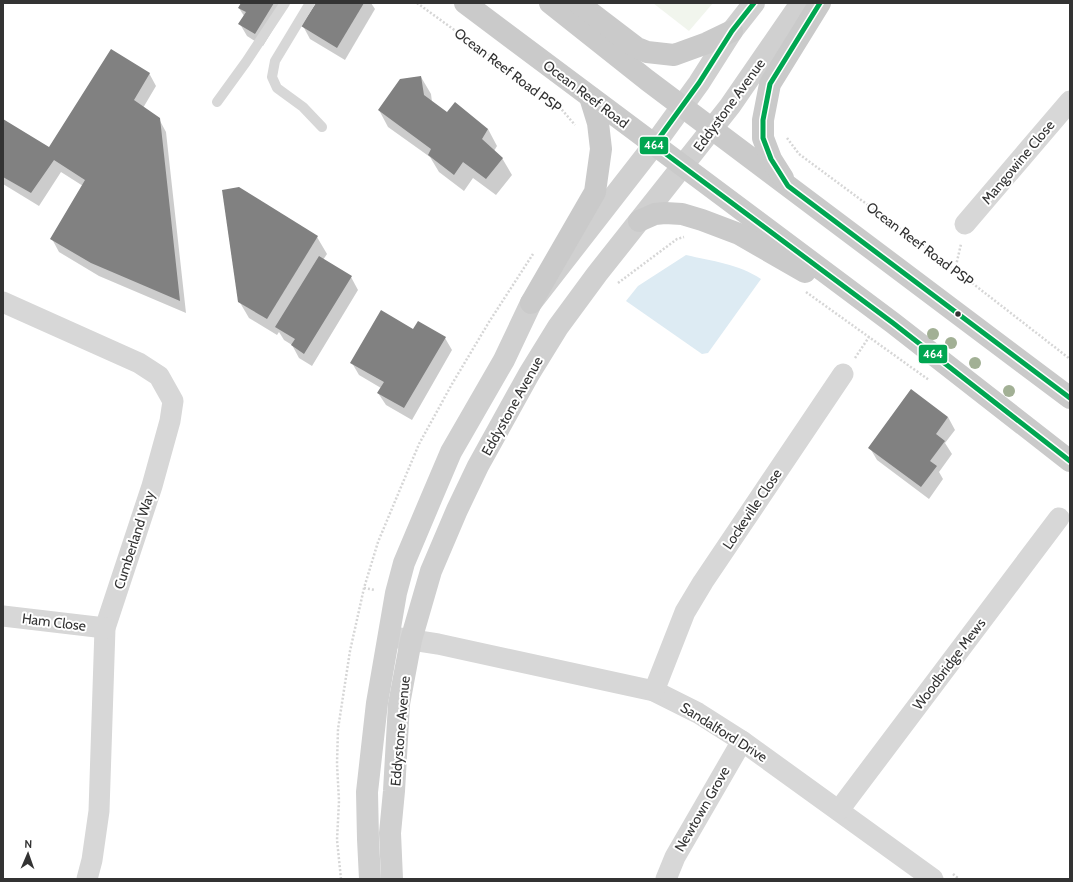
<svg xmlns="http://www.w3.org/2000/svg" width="1073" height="882" font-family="Cabin,sans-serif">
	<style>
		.green { fill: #f1f5ed }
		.water { fill: #ddebf3 }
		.shadow { fill: #0003 }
		.building { fill: #818181 }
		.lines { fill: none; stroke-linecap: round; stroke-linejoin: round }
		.path { stroke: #d6d6d6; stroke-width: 2.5; stroke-dasharray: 2 2; stroke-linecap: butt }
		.lane { stroke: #d7d7d7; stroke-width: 10 }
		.street { stroke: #d7d7d7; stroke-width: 21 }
		.secondary { stroke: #d0d0d0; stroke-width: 22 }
		.primary { stroke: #cacaca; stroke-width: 22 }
		.bus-1-casing { stroke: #fff; stroke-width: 8 }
		.bus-1 { stroke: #00a651; stroke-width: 5 }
		.tree { fill: #a2b095 }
		.bus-dot { fill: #333; stroke: #fff; stroke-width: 1.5 }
		.labels { text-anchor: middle; stroke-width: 4; stroke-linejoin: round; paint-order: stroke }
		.street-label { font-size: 14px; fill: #333; stroke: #fff }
		.line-badge { stroke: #fff; stroke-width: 1.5 }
		.badge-label { font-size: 11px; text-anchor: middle; font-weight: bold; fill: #fff }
	</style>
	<rect width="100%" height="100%" fill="#fff"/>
	<path class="green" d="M653,3H713L689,31Z"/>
	<path class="water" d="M686,255C712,261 739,264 761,279L708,353L702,354L626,301L638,286Z"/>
	<g class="shadow">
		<path d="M242,3H289L263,46L247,36L240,24L244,16L239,8Z"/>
		<path d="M317,3H371L375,9L345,60L310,39L303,26Z"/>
		<path d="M149,73L156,86L143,108L159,119L166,132L186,313L99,276L59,252L52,239L83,186L61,172L39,206L3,184V120L49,148Z"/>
		<path d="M421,77L431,94L432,102L447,113L488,129L497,146L494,151L502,158L512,175L496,195L473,178L464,191L439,172L430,157L388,127L379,110Z"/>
		<path d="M317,237L327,254L323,260L351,277L358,290L312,366L299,358L292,345L284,340L279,332L277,335L249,318L239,301Z"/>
		<path d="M414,330L445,338L452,350L412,420L386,405L378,393L381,388L359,375L352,363Z"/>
		<path d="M948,417L955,430L945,443L952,454L939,472L943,479L929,499L877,460L870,448Z"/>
	</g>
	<g class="building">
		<path d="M241,3H274L255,34L238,24L246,12L238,8Z"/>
		<path d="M316,3H364L337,48L301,26Z"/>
		<path d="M111,49L150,73L134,100L160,118L180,301L91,263L50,239L85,180L54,160L31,193L3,177V119L49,147Z"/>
		<path d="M421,76L424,95L447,112L455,102L488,129L482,139L503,158L486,179L463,162L454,175L428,155L431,149L378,110L400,79Z"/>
		<path d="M239,187L318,236L267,319L238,302L222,190Z"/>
		<path d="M319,256L352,276L304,354L291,345L295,339L275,327Z"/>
		<path d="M381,310L413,329L418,321L446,337L404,408L377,393L384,382L350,363Z"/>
		<path d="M911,389L948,417L936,434L945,441L930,461L937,466L921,487L868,448Z"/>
	</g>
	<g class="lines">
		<g class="path">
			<path d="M417,3L557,104L575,125"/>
			<path d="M787,138L799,154L945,262L1070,359"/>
			<path d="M955,270L961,244"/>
			<path d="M618,283L677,239L684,237"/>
			<path d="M806,292L929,380"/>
			<path d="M855,358L869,337"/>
			<path d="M364,588L375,590"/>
			<path d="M953,874L959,879"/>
			<path d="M341,879L337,840L339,801L337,764L338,729L350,651L364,588L378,542L419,444L452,384L489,322L533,254"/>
		</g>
		<g class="lane">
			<path d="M310,3L275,61L272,77L277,88L303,107L322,127"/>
			<path d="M217,102L246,62L285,3"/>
		</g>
		<g class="street">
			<path d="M965,224L1070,101"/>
			<path d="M3,302L139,363L159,376L173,401L170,421L152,486L105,628L99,811L92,860L87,879"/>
			<path d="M3,616L105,628"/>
			<path d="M393,637L438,644L654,691L698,713L742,741L933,879"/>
			<path d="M654,691L685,612L703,582L843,374"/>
			<path d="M839,810L1059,518"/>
			<path d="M666,879L675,857L742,741"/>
		</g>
		<g class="secondary">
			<path d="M370,879L368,839L367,792L377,703L396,593L404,563L431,499L451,452L504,360L531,303L654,145L699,83L732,31L754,3"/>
			<path d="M392,879L390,833L394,791L399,704L411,640L431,571L457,510L478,466L529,374L558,327L597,274L730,106L801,3"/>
		</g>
		<g class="primary">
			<path d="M465,3L893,323L1070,461"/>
			<path d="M550,3L647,80L1070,398"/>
			<path d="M578,3L637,48L647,52L674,55L707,43L732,31"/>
			<path d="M783,178L771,159L763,138V120L770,84L820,3"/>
			<path d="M639,221L655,214L665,213L682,214L702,220L739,234L805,272"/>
			<path d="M531,303L595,192L601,149L598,123L590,97"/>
		</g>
		<defs>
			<g id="bus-1">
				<path d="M754,3L732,31L699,83L654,145L893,323L1070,461"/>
				<path d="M820,3L770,84L763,120V138L771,159L788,186L1070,398"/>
			</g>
		</defs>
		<use href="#bus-1" class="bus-1-casing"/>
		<use href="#bus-1" class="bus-1"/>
	</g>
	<g class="tree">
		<circle cx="933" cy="334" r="6"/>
		<circle cx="951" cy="343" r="6"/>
		<circle cx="975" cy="363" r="6"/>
		<circle cx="1009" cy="391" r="6"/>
	</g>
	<circle class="bus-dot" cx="958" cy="314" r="3.5"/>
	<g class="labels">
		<g class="street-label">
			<text transform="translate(508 70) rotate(37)" y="5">Ocean Reef Road PSP</text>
			<text transform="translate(586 94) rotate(37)" y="5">Ocean Reef Road</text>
			<text transform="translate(729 105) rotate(-54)" y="5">Eddystone Avenue</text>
			<text transform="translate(1018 162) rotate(-50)" y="5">Mangowine Close</text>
			<text transform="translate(920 244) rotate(37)" y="5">Ocean Reef Road PSP</text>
			<text transform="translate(512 406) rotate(-61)" y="5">Eddystone Avenue</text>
			<text transform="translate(752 509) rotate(-56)" y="5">Lockeville Close</text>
			<text transform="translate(134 540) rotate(-72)" y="5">Cumberland Way</text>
			<text transform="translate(54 622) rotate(7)" y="5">Ham Close</text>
			<text transform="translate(949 664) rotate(-53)" y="5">Woodbridge Mews</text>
			<text transform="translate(400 731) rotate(-85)" y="5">Eddystone Avenue</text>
			<text transform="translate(724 732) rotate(32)" y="5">Sandalford Drive</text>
			<text transform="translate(702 809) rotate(-60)" y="5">Newtown Grove</text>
		</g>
	</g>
	<g class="line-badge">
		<rect x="639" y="136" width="30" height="19" rx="4" fill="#00a651"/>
		<rect x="918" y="344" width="30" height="20" rx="4" fill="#00a651"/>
	</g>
	<g class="badge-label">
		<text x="654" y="149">464</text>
		<text x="933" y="358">464</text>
	</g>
	<rect width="1073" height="882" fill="none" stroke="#333333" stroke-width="8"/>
	<g transform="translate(28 854) rotate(2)" stroke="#ffffff" stroke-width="3" paint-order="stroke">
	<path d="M0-3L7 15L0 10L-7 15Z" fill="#333333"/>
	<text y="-6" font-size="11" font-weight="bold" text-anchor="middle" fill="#333333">N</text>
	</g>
</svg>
